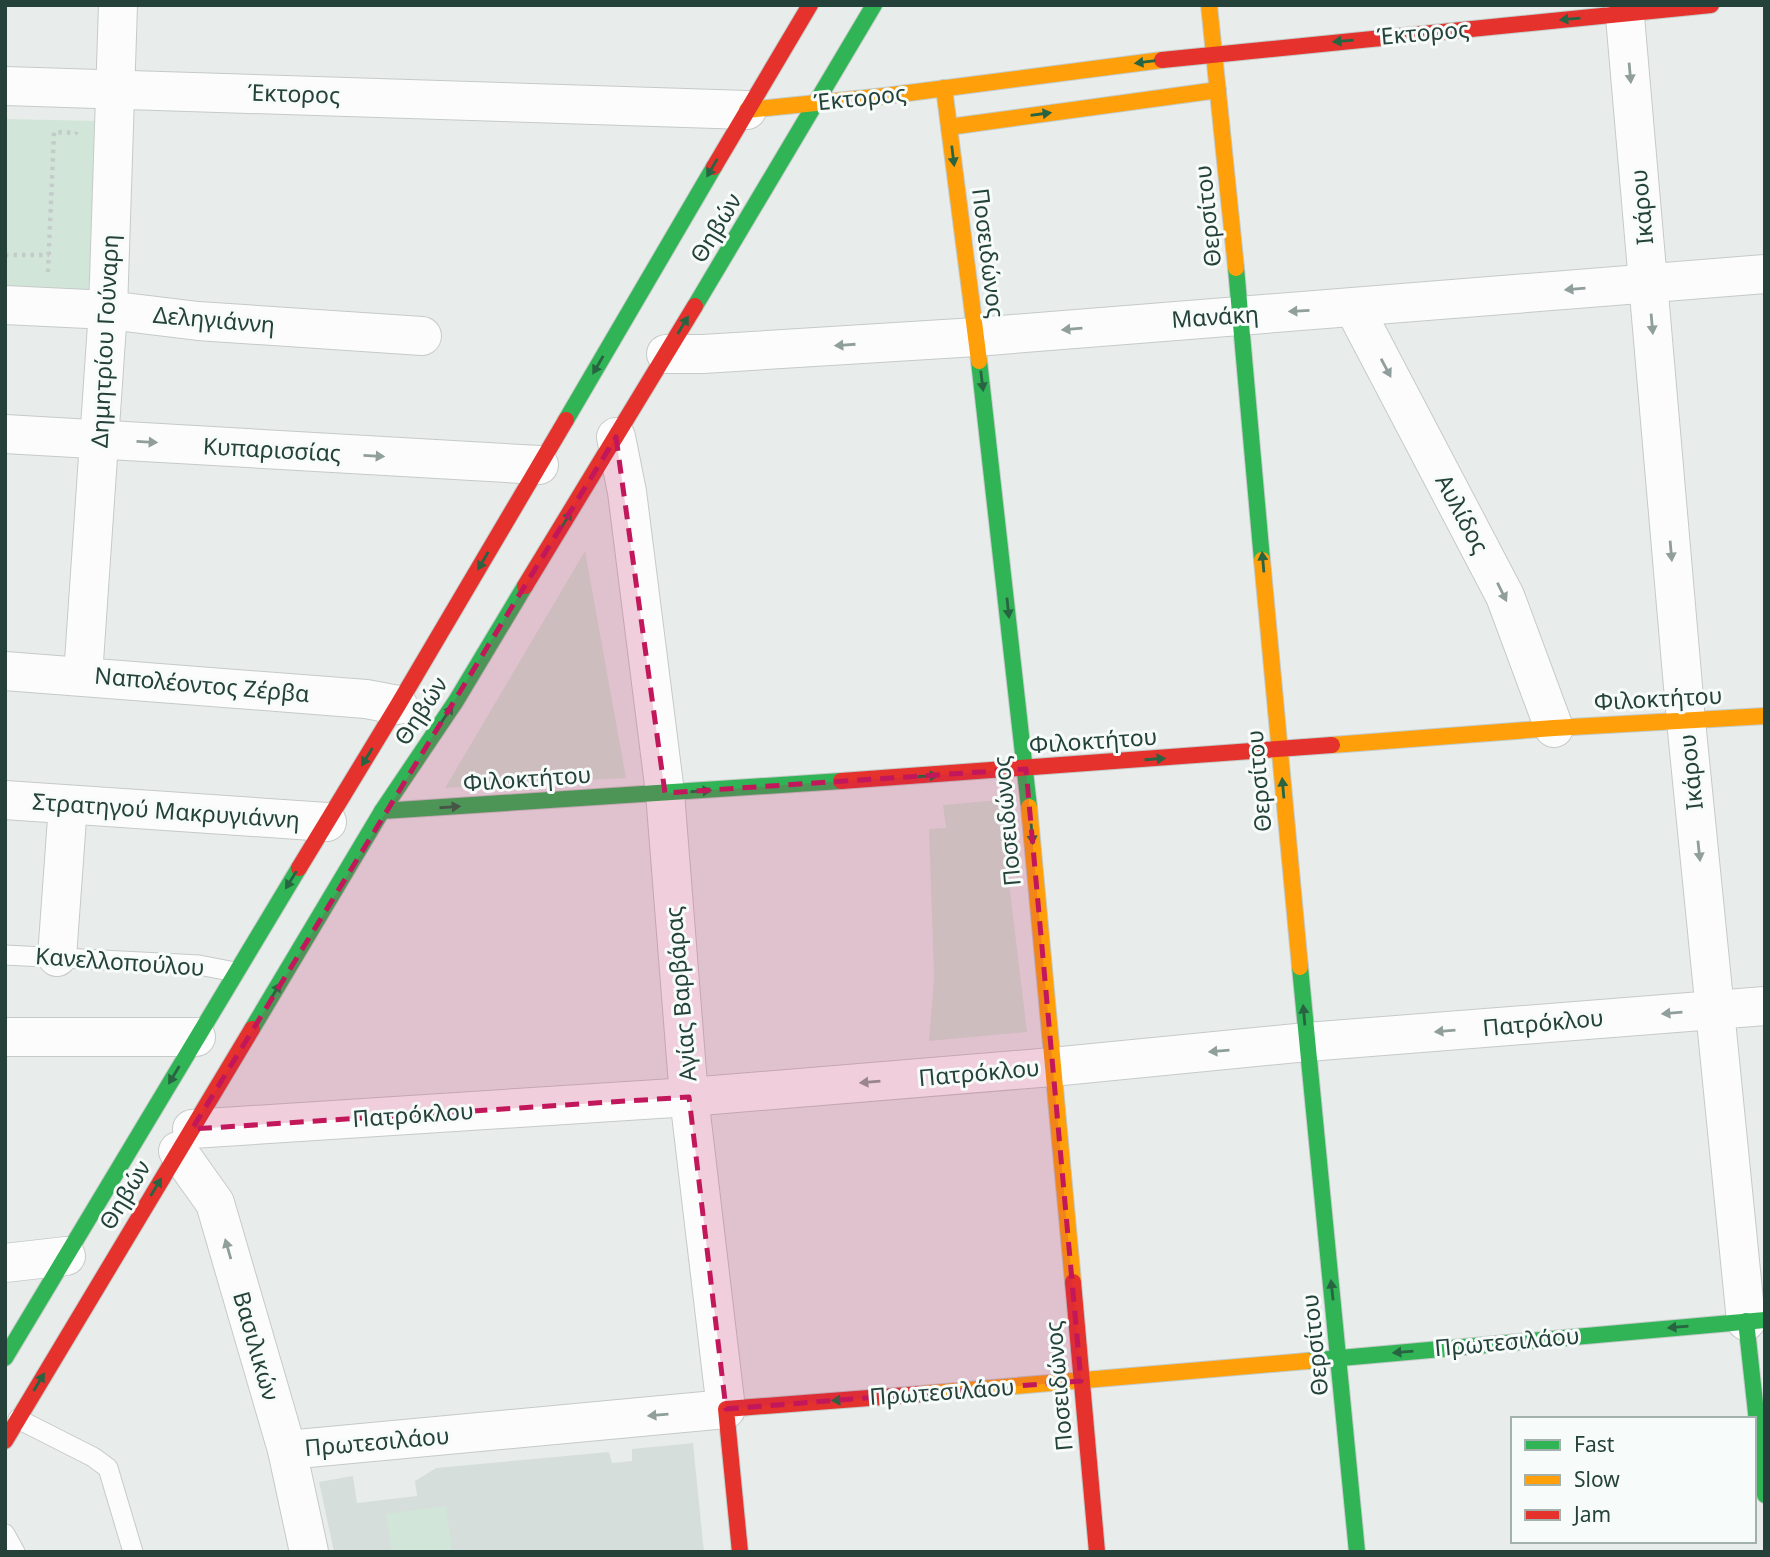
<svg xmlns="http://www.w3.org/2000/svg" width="1770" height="1557" font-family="'Noto Sans',sans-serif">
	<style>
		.built { fill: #d6dedb }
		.green { fill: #d1e6d8 }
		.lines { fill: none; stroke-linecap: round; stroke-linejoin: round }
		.lane-casing { stroke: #c5cac8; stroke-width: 21 }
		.street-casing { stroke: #c5cac8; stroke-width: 40 }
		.fast-casing { stroke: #c3cbc8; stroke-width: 18 }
		.slow-casing { stroke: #c3cbc8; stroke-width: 18 }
		.jam-casing { stroke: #c3cbc8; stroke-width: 18 }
		.path { stroke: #c3ccca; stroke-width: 4.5; stroke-dasharray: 3.5 5; stroke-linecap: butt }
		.lane { stroke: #fcfcfc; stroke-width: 19 }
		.street { stroke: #fcfcfc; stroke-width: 38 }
		.fast { stroke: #30b455; stroke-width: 16 }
		.slow { stroke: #ff9f0a; stroke-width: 16 }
		.jam { stroke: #e5322d; stroke-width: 16 }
		.oneway { fill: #286442 }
		.oneway2 { fill: #909f9b }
		.marked { fill: #c2185b; fill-opacity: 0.2; stroke: #c2185b; stroke-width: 5; stroke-dasharray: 14 9; stroke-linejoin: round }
		.labels { text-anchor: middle; stroke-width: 6; stroke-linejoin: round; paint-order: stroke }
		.street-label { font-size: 23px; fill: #24423a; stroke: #f7fbf9 }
	</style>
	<rect width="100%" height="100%" fill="#e8edeb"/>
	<path class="built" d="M693,1443L704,1552H334L319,1482L353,1476L357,1503L417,1496L415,1481L436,1468L609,1452L612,1463L632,1461V1449Z"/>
	<g class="green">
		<path d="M5,119L100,121L92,291L5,286Z"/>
		<path d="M585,551L626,778L445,788Z"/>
		<path d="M999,800L1027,1032L929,1041L934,977L929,829L946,828L943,805Z"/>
		<path d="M446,1506L452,1552H392L386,1514Z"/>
	</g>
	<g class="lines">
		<defs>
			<g id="lane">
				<path d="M5,955L199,965L235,972"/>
				<path d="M18,1419L93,1457L108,1468L133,1552"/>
				<path d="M5,1534L15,1552"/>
			</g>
			<g id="street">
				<path d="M1624,5L1686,721L1746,1321"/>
				<path d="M5,86L747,110"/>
				<path d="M5,305L108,310L198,321L422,336"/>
				<path d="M1354,308L1505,596L1554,728"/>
				<path d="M666,354H703L976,337L1765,274"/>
				<path d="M5,434L539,465"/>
				<path d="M5,671L366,699L398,705"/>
				<path d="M83,676L108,310L118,5"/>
				<path d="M5,800L327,822"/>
				<path d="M57,957L68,805"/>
				<path d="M5,1037H196"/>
				<path d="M192,1129L689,1097L1052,1067L1307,1042L1765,1006"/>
				<path d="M178,1151L215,1203L287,1450L309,1552"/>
				<path d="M5,1263L66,1256"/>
				<path d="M287,1450L726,1409L689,1097L665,793L627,492L616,437"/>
			</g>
			<g id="fast">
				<path d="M1236,268L1262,560"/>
				<path d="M695,306L874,5"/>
				<path d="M979,361L1029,807"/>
				<path d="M566,420L714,167"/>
				<path d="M382,811L841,781"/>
				<path d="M1300,967L1357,1552"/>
				<path d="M252,1029L382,811L456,701L525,586"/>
				<path d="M1746,1321L1765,1495"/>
				<path d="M5,1358L299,868"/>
				<path d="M1307,1361L1765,1320"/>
			</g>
			<g id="slow">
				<path d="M1209,5L1236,268"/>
				<path d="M944,88L979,361"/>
				<path d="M747,110L885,96L1162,60"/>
				<path d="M949,127L1218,90"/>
				<path d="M1262,560L1300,967"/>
				<path d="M1332,745L1554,728L1765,716"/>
				<path d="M1029,807L1073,1282"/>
				<path d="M921,1394L1307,1361"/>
			</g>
			<g id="jam">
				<path d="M1162,60L1711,5"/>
				<path d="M714,167L810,5"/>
				<path d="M525,586L695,306"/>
				<path d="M841,781L1332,745"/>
				<path d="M299,868L398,705L566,420"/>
				<path d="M1073,1282L1097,1552"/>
				<path d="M5,1441L252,1029"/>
				<path d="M740,1552L726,1409L921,1394"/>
			</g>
		</defs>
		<use href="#lane" class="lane-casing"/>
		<use href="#street" class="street-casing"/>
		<use href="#fast" class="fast-casing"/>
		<use href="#slow" class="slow-casing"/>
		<use href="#jam" class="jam-casing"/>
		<g class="path">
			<path d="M5,255H49"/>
			<path d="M48,272L54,132L76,133V132"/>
		</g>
		<use href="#lane" class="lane"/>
		<use href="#street" class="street"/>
		<use href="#fast" class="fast"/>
		<use href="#slow" class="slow"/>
		<use href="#jam" class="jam"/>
	</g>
	<defs><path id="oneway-solid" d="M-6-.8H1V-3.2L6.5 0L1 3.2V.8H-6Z" transform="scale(1.75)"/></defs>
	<g class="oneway">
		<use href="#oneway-solid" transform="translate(1570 19) rotate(175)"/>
		<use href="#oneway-solid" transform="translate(1343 41) rotate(175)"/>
		<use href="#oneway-solid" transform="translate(1145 62) rotate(173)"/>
		<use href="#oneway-solid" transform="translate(1041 114) rotate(-8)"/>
		<use href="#oneway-solid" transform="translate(953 156) rotate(83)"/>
		<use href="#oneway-solid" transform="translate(712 168) rotate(120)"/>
		<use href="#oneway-solid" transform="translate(683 325) rotate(-59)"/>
		<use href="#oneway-solid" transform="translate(598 365) rotate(120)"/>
		<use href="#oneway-solid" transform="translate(982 381) rotate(83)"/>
		<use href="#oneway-solid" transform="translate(566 520) rotate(-59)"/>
		<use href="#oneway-solid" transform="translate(483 561) rotate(120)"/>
		<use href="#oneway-solid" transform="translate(1263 562) rotate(-95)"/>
		<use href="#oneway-solid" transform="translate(1008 608) rotate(84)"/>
		<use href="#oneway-solid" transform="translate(447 714) rotate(-56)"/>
		<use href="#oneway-solid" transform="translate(367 757) rotate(121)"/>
		<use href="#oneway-solid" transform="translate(1155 759) rotate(-4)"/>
		<use href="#oneway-solid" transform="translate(928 776) rotate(-4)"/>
		<use href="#oneway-solid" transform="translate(1283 788) rotate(-95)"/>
		<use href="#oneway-solid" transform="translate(701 791) rotate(-4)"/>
		<use href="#oneway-solid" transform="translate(450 807) rotate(-4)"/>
		<use href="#oneway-solid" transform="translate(1032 834) rotate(85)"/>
		<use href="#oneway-solid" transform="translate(291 880) rotate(122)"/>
		<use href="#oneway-solid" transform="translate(275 992) rotate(-59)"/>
		<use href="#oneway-solid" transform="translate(1304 1015) rotate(-95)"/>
		<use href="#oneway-solid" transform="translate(174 1075) rotate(121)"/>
		<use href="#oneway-solid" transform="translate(156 1187) rotate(-59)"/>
		<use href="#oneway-solid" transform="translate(1332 1290) rotate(-96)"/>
		<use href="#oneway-solid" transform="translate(1678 1327) rotate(175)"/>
		<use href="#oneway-solid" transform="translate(1403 1352) rotate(175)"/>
		<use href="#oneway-solid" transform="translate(39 1382) rotate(-59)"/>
		<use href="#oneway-solid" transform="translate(842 1400) rotate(176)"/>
	</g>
	<g class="oneway2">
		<use href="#oneway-solid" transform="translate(1630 73) rotate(85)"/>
		<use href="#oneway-solid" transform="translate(1575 289) rotate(175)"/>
		<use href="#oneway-solid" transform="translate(1299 311) rotate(177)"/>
		<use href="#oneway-solid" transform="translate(1652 324) rotate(85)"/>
		<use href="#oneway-solid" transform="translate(1072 329) rotate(175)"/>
		<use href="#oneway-solid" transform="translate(845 345) rotate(176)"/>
		<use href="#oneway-solid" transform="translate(1386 368) rotate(62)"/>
		<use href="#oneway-solid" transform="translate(147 442) rotate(3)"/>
		<use href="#oneway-solid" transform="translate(374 456) rotate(3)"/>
		<use href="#oneway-solid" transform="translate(1671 551) rotate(85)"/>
		<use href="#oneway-solid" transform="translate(1502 592) rotate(64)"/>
		<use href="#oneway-solid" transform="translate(1699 851) rotate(84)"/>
		<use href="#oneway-solid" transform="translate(1672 1013) rotate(175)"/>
		<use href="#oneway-solid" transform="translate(1445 1031) rotate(175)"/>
		<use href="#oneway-solid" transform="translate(1219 1051) rotate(175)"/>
		<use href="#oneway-solid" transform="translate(870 1082) rotate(175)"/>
		<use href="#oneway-solid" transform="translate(228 1249) rotate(-106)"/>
		<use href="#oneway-solid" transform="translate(658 1415) rotate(175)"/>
	</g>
	<path class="marked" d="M616,437L665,793L1026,769L1081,1381L726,1409L689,1097L192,1129Z"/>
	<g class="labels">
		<g class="street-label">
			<text transform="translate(1423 33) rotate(-5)" y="8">Έκτορος</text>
			<text transform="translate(294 94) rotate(2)" y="8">Έκτορος</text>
			<text transform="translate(860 98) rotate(-6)" y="8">Έκτορος</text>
			<text transform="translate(1642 207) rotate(-95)" y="8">Ικάρου</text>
			<text transform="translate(1208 216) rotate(-96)" y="8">Θερσίτου</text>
			<text transform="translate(716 228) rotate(-59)" y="8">Θηβών</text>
			<text transform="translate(988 253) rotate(83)" y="8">Ποσειδώνος</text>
			<text transform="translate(1215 317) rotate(-4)" y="8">Μανάκη</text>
			<text transform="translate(214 320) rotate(5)" y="8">Δεληγιάννη</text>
			<text transform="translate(105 341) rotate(-87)" y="8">Δημητρίου Γούναρη</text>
			<text transform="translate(272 450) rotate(3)" y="8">Κυπαρισσίας</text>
			<text transform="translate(1462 514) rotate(62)" y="8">Αυλίδος</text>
			<text transform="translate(202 685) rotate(5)" y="8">Ναπολέοντος Ζέρβα</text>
			<text transform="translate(1658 699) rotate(-3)" y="8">Φιλοκτήτου</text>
			<text transform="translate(421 711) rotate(-57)" y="8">Θηβών</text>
			<text transform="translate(1093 741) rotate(-4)" y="8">Φιλοκτήτου</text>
			<text transform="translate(1691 772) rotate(-96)" y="8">Ικάρου</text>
			<text transform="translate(527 779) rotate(-4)" y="8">Φιλοκτήτου</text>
			<text transform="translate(1259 781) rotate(-95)" y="8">Θερσίτου</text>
			<text transform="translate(166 811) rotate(4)" y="8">Στρατηγού Μακρυγιάννη</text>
			<text transform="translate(1007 821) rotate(-95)" y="8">Ποσειδώνος</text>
			<text transform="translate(120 962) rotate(4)" y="8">Κανελλοπούλου</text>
			<text transform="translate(681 994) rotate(-95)" y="8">Αγίας Βαρβάρας</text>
			<text transform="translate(1543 1023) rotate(-5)" y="8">Πατρόκλου</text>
			<text transform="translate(979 1073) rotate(-5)" y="8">Πατρόκλου</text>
			<text transform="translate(413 1115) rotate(-4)" y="8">Πατρόκλου</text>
			<text transform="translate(125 1195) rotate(-59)" y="8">Θηβών</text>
			<text transform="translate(1507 1342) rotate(-5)" y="8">Πρωτεσιλάου</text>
			<text transform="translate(1315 1345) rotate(-96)" y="8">Θερσίτου</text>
			<text transform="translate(256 1346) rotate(74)" y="8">Βασιλικών</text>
			<text transform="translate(1059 1386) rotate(-95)" y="8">Ποσειδώνος</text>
			<text transform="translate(942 1392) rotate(-4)" y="8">Πρωτεσιλάου</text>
			<text transform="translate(377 1442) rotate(-5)" y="8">Πρωτεσιλάου</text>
		</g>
	</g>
	<rect width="1770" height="1557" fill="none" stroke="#24423a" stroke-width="14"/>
	<rect x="1511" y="1417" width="245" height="126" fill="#f7fbf9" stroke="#a3b1ad" stroke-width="2"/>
	<rect x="1525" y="1440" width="35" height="10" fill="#30b455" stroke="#a3b1ad" stroke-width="2"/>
	<text x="1574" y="1452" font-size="21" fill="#24423a">Fast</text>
	<rect x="1525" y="1475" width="35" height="10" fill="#ff9f0a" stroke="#a3b1ad" stroke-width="2"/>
	<text x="1574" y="1487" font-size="21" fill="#24423a">Slow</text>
	<rect x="1525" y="1510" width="35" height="10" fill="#e5322d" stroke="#a3b1ad" stroke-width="2"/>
	<text x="1574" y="1522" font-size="21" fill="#24423a">Jam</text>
</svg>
